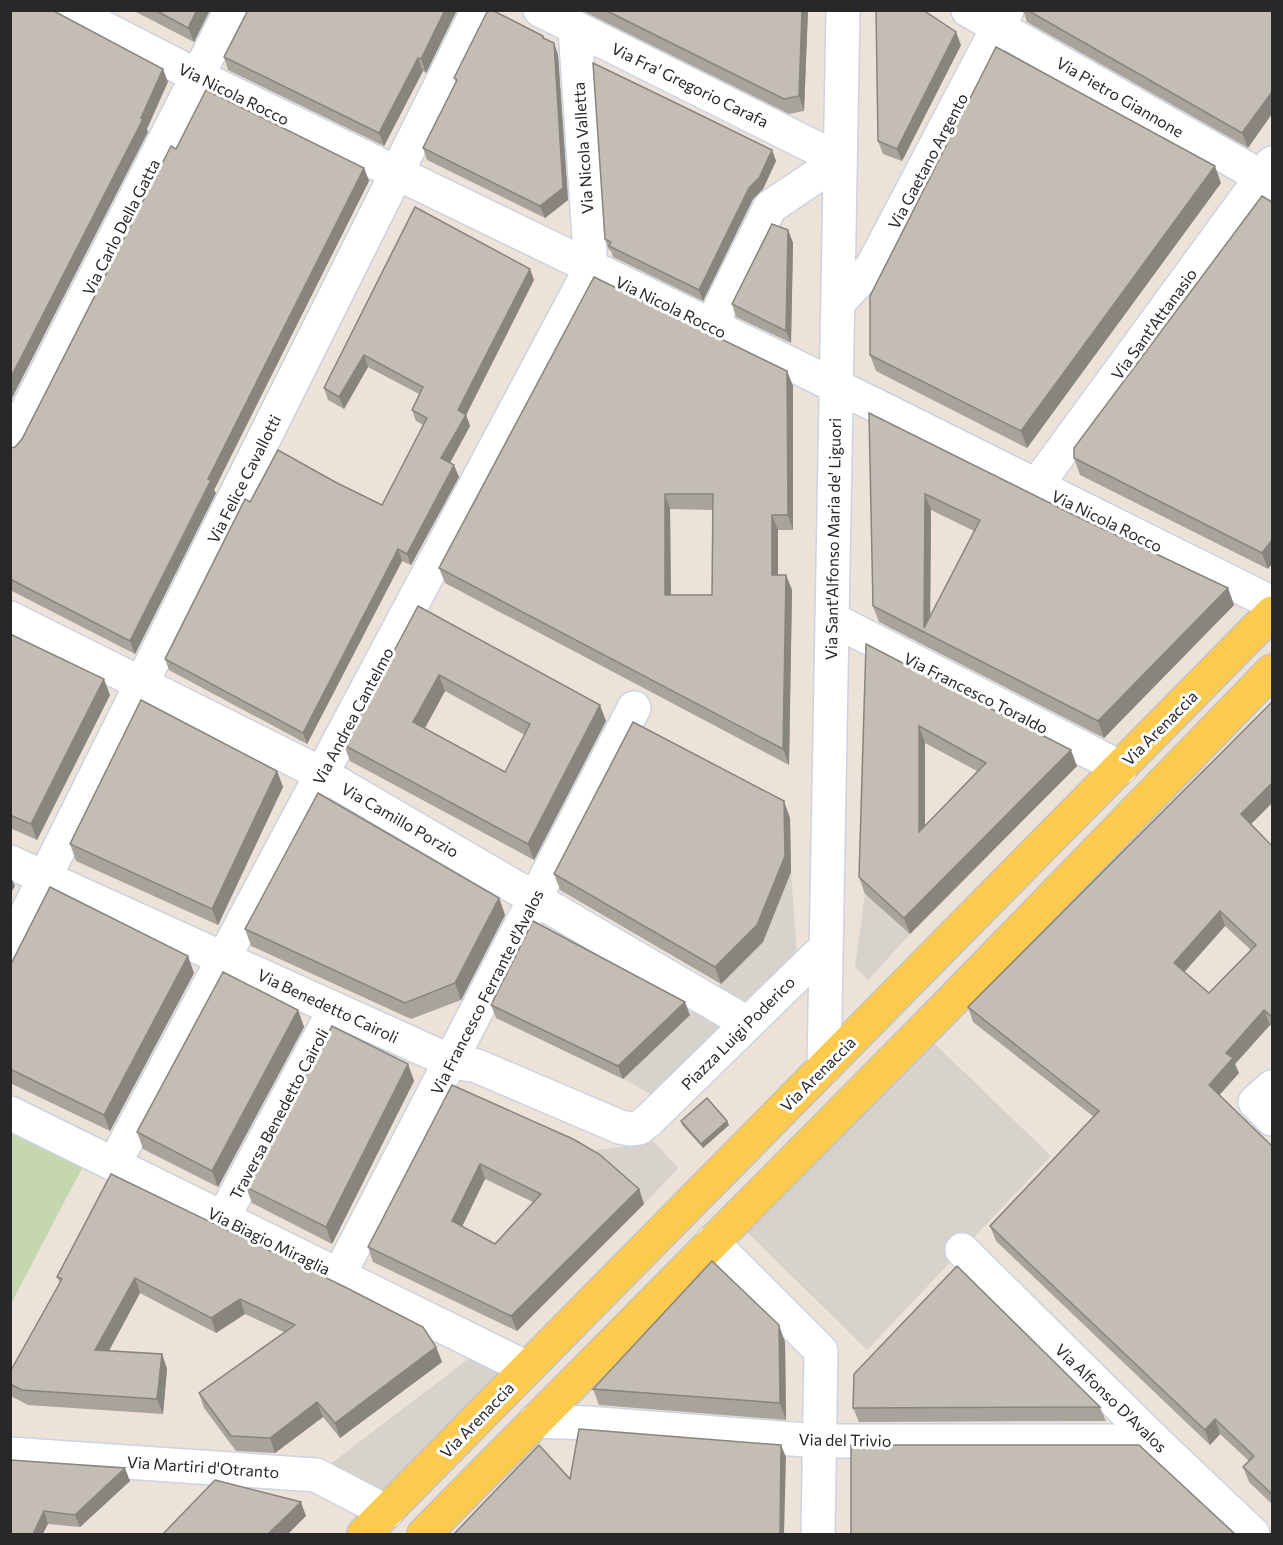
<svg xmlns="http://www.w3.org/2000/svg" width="1283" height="1545" font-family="Commissioner,sans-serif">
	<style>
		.cemetery { fill: #c4d7ae }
		.plaza { fill: #d7d2cb }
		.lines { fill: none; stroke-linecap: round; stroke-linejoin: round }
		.minor-casing { stroke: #cdd2e3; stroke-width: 36 }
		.major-casing { stroke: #c3c3c3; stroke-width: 36 }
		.minor { stroke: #fff; stroke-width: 33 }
		.major { stroke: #fbca4e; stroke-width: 33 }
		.wall { fill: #a8a39b; fill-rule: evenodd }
		.shaded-wall { fill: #88847e }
		.building { fill: #c3bdb4; stroke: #88847e; stroke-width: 1.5; fill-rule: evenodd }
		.labels { text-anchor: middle; stroke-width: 6; stroke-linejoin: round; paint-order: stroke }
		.street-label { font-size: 16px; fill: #282828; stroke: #fff }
	</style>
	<rect width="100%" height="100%" fill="#ece2d8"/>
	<path class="cemetery" d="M11,1130L83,1166L11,1304Z"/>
	<g class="plaza">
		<path d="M791,872L797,956L656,1097L623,1079L763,942Z"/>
		<path d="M865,894L910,934L868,980L855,967Z"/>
		<path d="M934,1043L1051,1156L867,1350L747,1232Z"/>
		<path d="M654,1142L678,1168L644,1204L604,1168L578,1153Z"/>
		<path d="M484,1347L527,1368L387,1512L316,1475Z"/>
	</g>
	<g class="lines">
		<defs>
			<g id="minor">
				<path d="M69,10L197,76L873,404L1272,603"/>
				<path d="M540,10L840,160"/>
				<path d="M968,10L1272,183"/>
				<path d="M838,303L872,267L1007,10"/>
				<path d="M711,326L770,207L840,160"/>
				<path d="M10,444L231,10"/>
				<path d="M1036,486L1272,163"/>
				<path d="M10,618L322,774L747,1023"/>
				<path d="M832,619L1121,768"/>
				<path d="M10,862L450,1061L477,1066L620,1127L630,1129L639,1128L649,1120L826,947"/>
				<path d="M10,947L478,10"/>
				<path d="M824,1068L843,10"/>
				<path d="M1272,1087L1255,1102L1272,1119"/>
				<path d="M10,1113L527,1368"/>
				<path d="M114,1164L591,268L575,28"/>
				<path d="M223,1218L335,1009"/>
				<path d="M712,1242L821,1351L818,1534"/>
				<path d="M962,1250L1155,1441L1253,1534"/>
				<path d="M339,1275L634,708"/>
				<path d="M535,1421L587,1423L818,1441H1155"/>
				<path d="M10,1454L316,1475L387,1512"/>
			</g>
			<g id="major">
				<path d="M364,1534L1272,613"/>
				<path d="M424,1534L943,1010L1272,671"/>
			</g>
		</defs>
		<use href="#minor" class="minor-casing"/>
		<use href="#major" class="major-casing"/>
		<use href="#minor" class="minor"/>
		<use href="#major" class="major"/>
	</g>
	<g class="wall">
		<path d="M132,10H210L194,42Z"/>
		<path d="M457,10L426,73L423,71L384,146L228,70L224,57Z"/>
		<path d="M581,10H808L804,111L789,114Z"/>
		<path d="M1023,10H1272L1248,148L1027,22Z"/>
		<path d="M543,38L554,43L558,55L568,200L545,218L427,160L423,148L456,82L454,78Z"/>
		<path d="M961,45L902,161L883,154L878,141Z"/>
		<path d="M176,149L364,168L369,181L214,490L216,493L135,654L10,590V448L15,447L22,439Z"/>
		<path d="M772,150L776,161L763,189L753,199L703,301L613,257L611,251L609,250L605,239Z"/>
		<path d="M1221,183L1027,448L876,371L870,355Z"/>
		<path d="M1262,196L1268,569L1080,475L1074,458Z"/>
		<path d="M415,207L534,280L466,415L470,426L450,463L459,477L411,565L402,561L307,744L169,670L165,659L250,502L337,483L382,505L423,425L416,421L412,410L419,394L368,367L344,409L328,400L324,388Z"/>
		<path d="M788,230L793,243L791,343L736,317L732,304Z"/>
		<path d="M787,371L793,386V530H778V575H786L792,590L789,765L445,583L439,568ZM670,509L713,510L712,595H671Z"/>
		<path d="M869,413L1076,516L1228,588L1234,605L1104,738L879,622L873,606ZM931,510L974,531L930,616Z"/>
		<path d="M418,606L606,721L534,860L350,761L344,745ZM445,691L525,735L505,772L425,728Z"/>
		<path d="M10,634L110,695L37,840L10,828Z"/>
		<path d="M866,644L1077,766L910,934L865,894L859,877ZM925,743L977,771L925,826Z"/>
		<path d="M277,771L283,787L218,925L76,861L70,844Z"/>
		<path d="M1272,803L1251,824L1272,846V1028L1270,1025L1235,1064L1239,1073L1219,1095L1272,1146V1504L1249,1482L1243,1467L1249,1461L1220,1434L1210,1445L996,1241L990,1226L1094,1117L973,1022L968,1007ZM1225,926L1251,950L1209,993L1184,972Z"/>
		<path d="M790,818L791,872L763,942L721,984L560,890L554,874Z"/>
		<path d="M499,898L505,915L461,1000L411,1019L251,946L245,929Z"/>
		<path d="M10,966L194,973L110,1131L10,1083Z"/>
		<path d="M491,1005L690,1015L623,1079L496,1018Z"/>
		<path d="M298,1010L304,1027L218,1187L143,1149L137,1132Z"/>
		<path d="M408,1064L414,1081L332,1244L252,1203L246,1187Z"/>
		<path d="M452,1085L639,1189L644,1204L517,1331L373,1262L368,1247ZM485,1179L533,1202L495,1244L462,1226Z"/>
		<path d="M681,1121H727L729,1125L703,1148L682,1125Z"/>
		<path d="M111,1174L436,1347L442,1362L340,1438L323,1417L275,1453L236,1451L204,1408L199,1393L284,1332L245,1314L216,1333L140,1293L109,1351L162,1354L167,1369L163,1414L28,1405L11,1396L10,1372L60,1283L57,1277Z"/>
		<path d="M785,1342L786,1420L599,1405L593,1389Z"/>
		<path d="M1100,1407L1106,1421L859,1422L853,1408Z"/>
		<path d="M10,1460L130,1481L80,1527L48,1524Z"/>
	</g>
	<g class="shaded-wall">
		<path d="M197,10H210L194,42L188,28Z"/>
		<path d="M445,10H457L426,73L421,59Z"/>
		<path d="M802,10H808L804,111L799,96Z"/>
		<path d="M956,32L961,45L902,161L897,149Z"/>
		<path d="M554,43L558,55L568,200L545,218L540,206Z"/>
		<path d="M418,58L423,71L384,146L379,133Z"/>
		<path d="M163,69L168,82L147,129L148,132L10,402V379L141,118Z"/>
		<path d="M1272,92V114L1248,148L1242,133Z"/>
		<path d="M772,150L776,161L763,189L753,199L703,301L699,290L749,188Z"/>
		<path d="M1215,166L1221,183L1027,448L1021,431Z"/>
		<path d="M364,168L369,181L214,490L216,493L135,654L130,641L208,479Z"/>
		<path d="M788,230L793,243L791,343L786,331Z"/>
		<path d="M530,269L534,280L466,415L470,426L446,470L441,458L458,410Z"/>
		<path d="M364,355L368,367L344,409L339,397Z"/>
		<path d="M787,371L793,386V530L788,515Z"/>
		<path d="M454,465L459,477L411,565L407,554Z"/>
		<path d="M665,494L670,509L671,610L665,595Z"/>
		<path d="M925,494L931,510L930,635L924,628Z"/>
		<path d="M772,515L778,530V590L772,575Z"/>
		<path d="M1272,540V564L1268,569L1262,553Z"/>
		<path d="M398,549L402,561L307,744L303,733Z"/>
		<path d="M786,575L792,590L789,765L783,749Z"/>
		<path d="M1228,588L1234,605L1104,738L1098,721Z"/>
		<path d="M439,675L445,691L419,739L413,722Z"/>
		<path d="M104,679L110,695L37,840L31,824Z"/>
		<path d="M600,705L606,721L534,860L528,844Z"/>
		<path d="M919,726L925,743V849L919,832Z"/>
		<path d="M1071,750L1077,766L910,934L904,918Z"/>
		<path d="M277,771L283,787L218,925L212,909Z"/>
		<path d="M1272,783V803L1246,829L1241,814Z"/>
		<path d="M784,801L790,818L791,872L763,942L721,984L715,967Z"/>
		<path d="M10,875L15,886L10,894Z"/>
		<path d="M499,898L505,915L461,1000L455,983Z"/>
		<path d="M1220,911L1225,926L1179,978L1174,963Z"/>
		<path d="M188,956L194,973L110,1131L104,1115Z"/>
		<path d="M685,1002L690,1015L623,1079L618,1066Z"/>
		<path d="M298,1010L304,1027L218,1187L212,1171Z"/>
		<path d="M1264,1010L1270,1025L1235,1064L1239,1073L1215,1100L1209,1085L1226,1053Z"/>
		<path d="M408,1064L414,1081L332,1244L326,1227Z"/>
		<path d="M727,1121L729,1125L703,1148L701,1144Z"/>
		<path d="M480,1164L485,1179L458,1235L452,1221Z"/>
		<path d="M639,1189L644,1204L517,1331L511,1316Z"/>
		<path d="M135,1278L140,1293L101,1365L95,1350Z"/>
		<path d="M240,1299L245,1314L216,1333L211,1318Z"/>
		<path d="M779,1325L785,1342L786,1420L780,1403Z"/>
		<path d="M436,1347L442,1362L340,1438L335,1423Z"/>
		<path d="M162,1354L167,1369L163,1414L157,1399Z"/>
		<path d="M317,1402L323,1417L275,1453L270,1438Z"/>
		<path d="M1215,1419L1220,1434L1210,1445L1205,1430Z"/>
		<path d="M781,1445L786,1457L784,1534H780Z"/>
		<path d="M125,1468L130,1481L80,1527L75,1515Z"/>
		<path d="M301,1502L306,1516L288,1534H268Z"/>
		<path d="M44,1511L48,1524L43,1534H33Z"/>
	</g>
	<g class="building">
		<path d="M10,10H52L163,69L141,118L143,119L10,379Z"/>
		<path d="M155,10H197L188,28Z"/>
		<path d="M248,10H445L421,59L418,58L379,133L224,57Z"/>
		<path d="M488,10H492L543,36V38L554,43L563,188L540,206L423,148L457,80L454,78Z"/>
		<path d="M605,10H802L799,96L784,99Z"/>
		<path d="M876,10H923L956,32L897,149L878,141Z"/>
		<path d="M1027,10H1272V92L1242,133Z"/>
		<path d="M996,47L1215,166L1021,431L870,355V296Z"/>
		<path d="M593,63L680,105L772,150L759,178L749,188L699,290L609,246L611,242L605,239Z"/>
		<path d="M206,90L364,168L208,479L211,480L130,641L10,579V448L15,447L22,439L171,146L176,149Z"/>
		<path d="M1262,196L1272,202V540L1262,553L1074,458V448Z"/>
		<path d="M415,207L530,269L458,410L466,415L441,458L454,465L407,554L398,549L303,733L165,659L245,499L250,502L278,450L337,483L382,505L427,418L412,410L423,387L364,355L339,397L324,388Z"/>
		<path d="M772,224L788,230L786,331L732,304Z"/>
		<path d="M594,277L787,371L788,515H772V575H786L783,749L439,568ZM665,494H713L712,595H665Z"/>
		<path d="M869,413L1076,516L1228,588L1098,721L873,606ZM925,494L980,520L924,628Z"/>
		<path d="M418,606L600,705L528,844L344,745ZM439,675L530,724L505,772L413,722Z"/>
		<path d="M10,634L104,679L31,824L10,815Z"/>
		<path d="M866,644L1071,750L904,918L859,877ZM919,726L986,763L919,832Z"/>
		<path d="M141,700L277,771L212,909L70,844Z"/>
		<path d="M1272,702V783L1241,814L1272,846V1017L1264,1010L1226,1053L1233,1058L1209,1085L1272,1146V1494L1243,1467L1254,1456L1215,1419L1205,1430L990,1226L1099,1111L968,1007ZM1220,911L1256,945L1209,993L1174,963Z"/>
		<path d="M633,722L784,801L785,856L757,925L715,967L554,874Z"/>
		<path d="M318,793L499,898L455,983L405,1003L245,929Z"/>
		<path d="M50,887L188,956L104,1115L10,1069V966Z"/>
		<path d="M533,921L685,1002L618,1066L491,1005Z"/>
		<path d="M223,972L298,1010L212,1171L137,1132Z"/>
		<path d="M332,1026L408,1064L326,1227L246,1187Z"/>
		<path d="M452,1085L573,1139L599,1154L639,1189L511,1316L368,1247ZM480,1164L541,1194L495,1244L452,1221Z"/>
		<path d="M707,1098L727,1121L701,1144L681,1121Z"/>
		<path d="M111,1174L345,1287L423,1327L436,1347L335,1423L317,1402L270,1438L231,1436L199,1393L295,1325L240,1299L211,1318L135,1278L95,1350L162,1354L157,1399L22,1390L10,1384V1372L62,1279L57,1277Z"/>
		<path d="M712,1261L779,1325L780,1403L593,1389Z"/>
		<path d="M957,1266L1100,1407L853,1408L854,1374Z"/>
		<path d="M579,1429L781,1445L780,1534H454L539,1445L570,1479Z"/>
		<path d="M851,1445H1139L1235,1534H851Z"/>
		<path d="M10,1460L125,1468L75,1515L44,1511L33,1534H10Z"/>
		<path d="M215,1480L301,1502L268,1534H163Z"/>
	</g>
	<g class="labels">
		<g class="street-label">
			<text transform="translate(690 85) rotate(26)" y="6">Via Fra' Gregorio Carafa</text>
			<text transform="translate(234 94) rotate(26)" y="6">Via Nicola Rocco</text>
			<text transform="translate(1120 97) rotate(30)" y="6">Via Pietro Giannone</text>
			<text transform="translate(583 148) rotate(-94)" y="6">Via Nicola Valletta</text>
			<text transform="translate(928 161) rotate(-62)" y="6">Via Gaetano Argento</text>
			<text transform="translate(121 227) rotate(-63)" y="6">Via Carlo Della Gatta</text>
			<text transform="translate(671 307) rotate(26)" y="6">Via Nicola Rocco</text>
			<text transform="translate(1154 324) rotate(-54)" y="6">Via Sant'Attanasio</text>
			<text transform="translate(244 479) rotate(-63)" y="6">Via Felice Cavallotti</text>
			<text transform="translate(1107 521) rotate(26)" y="6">Via Nicola Rocco</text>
			<text transform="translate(833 539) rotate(-89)" y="6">Via Sant'Alfonso Maria de' Liguori</text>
			<text transform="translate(976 693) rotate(27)" y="6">Via Francesco Toraldo</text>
			<text transform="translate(353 716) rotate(-62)" y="6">Via Andrea Cantelmo</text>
			<text transform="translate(1160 728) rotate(-45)" y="6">Via Arenaccia</text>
			<text transform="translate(400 820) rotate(30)" y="6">Via Camillo Porzio</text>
			<text transform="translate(487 992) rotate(-63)" y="6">Via Francesco Ferrante d'Avalos</text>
			<text transform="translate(328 1006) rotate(25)" y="6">Via Benedetto Cairoli</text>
			<text transform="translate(738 1033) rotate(-45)" y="6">Piazza Luigi Poderico</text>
			<text transform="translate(818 1074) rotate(-45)" y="6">Via Arenaccia</text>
			<text transform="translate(279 1114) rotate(-62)" y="6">Traversa Benedetto Cairoli</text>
			<text transform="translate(269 1241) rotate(26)" y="6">Via Biagio Miraglia</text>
			<text transform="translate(1111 1398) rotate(44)" y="6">Via Alfonso D'Avalos</text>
			<text transform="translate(477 1420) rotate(-46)" y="6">Via Arenaccia</text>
			<text transform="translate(845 1440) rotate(1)" y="6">Via del Trivio</text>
			<text transform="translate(203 1467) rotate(4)" y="6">Via Martiri d'Otranto</text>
		</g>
	</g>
	<rect width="1283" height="1545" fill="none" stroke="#282828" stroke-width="24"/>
</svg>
